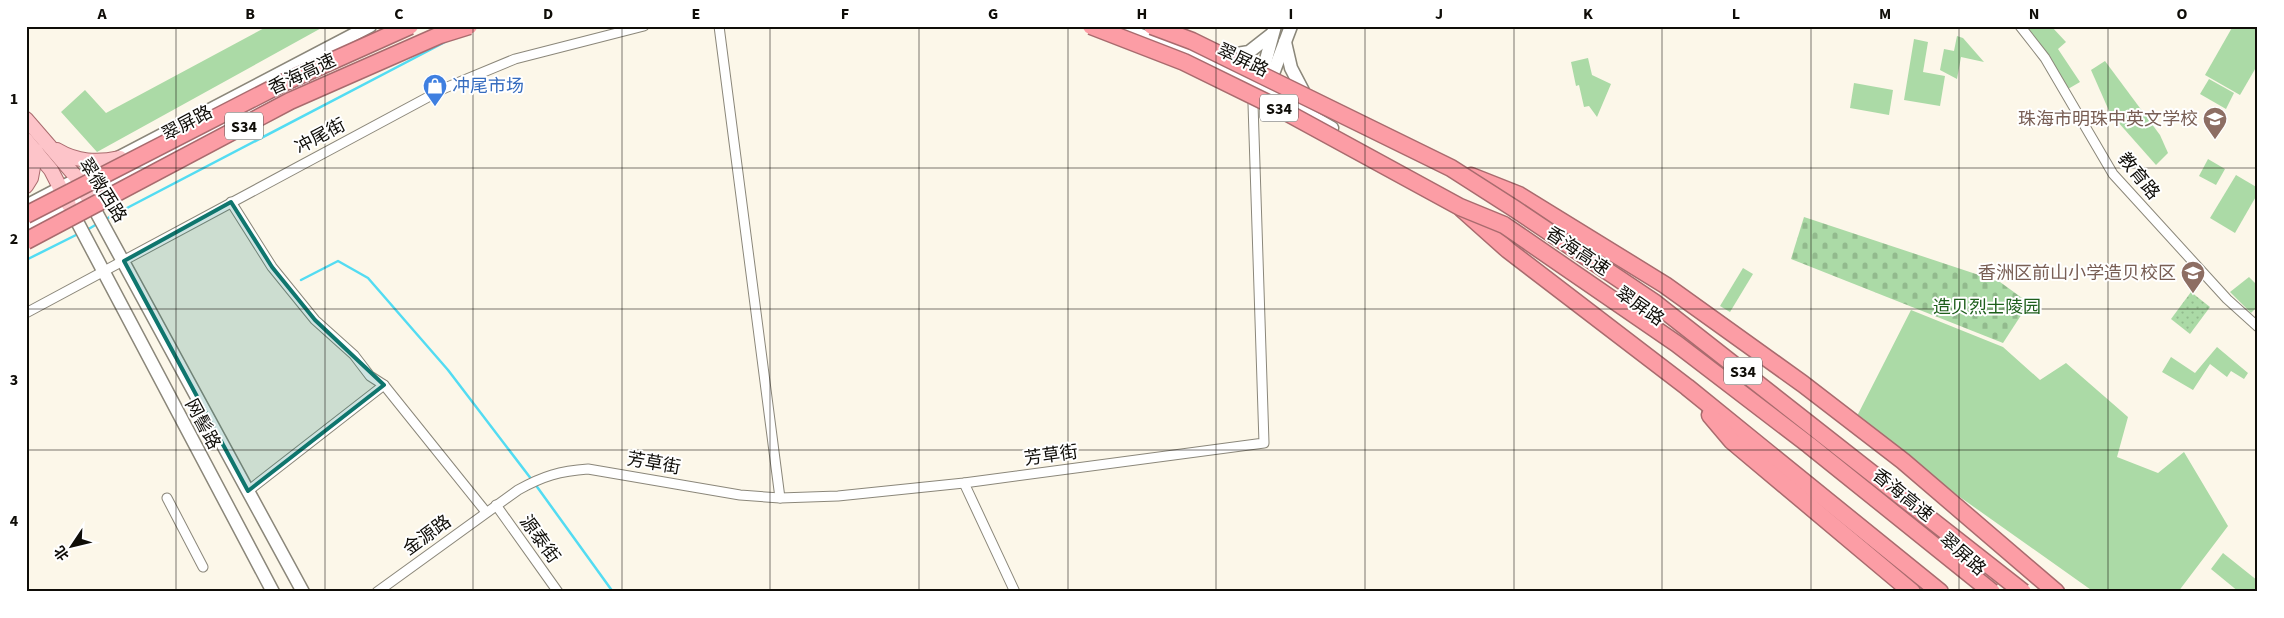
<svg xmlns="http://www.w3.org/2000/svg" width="2284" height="618" font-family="'Source Sans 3','Noto Sans SC',sans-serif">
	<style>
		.grass { fill: #abdaa6 }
		.cemetery { fill: url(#cemetery-stones) }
		.park { fill: url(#park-dots) }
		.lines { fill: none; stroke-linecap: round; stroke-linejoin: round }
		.stream { stroke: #53dcf2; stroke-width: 2.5 }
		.street-casing { stroke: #8b877a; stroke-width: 11 }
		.secondary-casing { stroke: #8b877a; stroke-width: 15 }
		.primary-casing { stroke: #a96b6e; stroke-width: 16 }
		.highway-casing { stroke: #a96b6e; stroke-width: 19 }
		.street { stroke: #fff; stroke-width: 9 }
		.secondary { stroke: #fff; stroke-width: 12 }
		.primary { stroke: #fdc4c9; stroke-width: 14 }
		.highway { stroke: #fc9da5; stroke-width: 16 }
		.highway-bridge-casing { stroke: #a96b6e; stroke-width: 19; stroke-linecap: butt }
		.highway-bridge { stroke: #fc9da5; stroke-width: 16 }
		.marked { fill: #0f766e; fill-opacity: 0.2; stroke: #0f766e; stroke-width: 4; stroke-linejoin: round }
		.grid { fill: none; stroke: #0f0d08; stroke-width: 1; stroke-opacity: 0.55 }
		.labels { text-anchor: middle; stroke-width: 4; stroke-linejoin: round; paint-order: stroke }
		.shield { fill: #fff; stroke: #575652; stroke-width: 1 }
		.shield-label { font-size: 16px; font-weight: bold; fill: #0f0d08 }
		.street-label { font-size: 18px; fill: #0f0d08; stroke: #fff }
		.shop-label { font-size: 18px; fill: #366cbe; stroke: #fff; text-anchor: start }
		.education-label { font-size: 18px; fill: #785e54; stroke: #fff; text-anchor: end }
		.park-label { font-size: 18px; fill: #1e5f1b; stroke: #fff }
		.neatline { fill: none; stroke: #0f0d08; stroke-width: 2 }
		.grid-label { font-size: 16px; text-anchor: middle; font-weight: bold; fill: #0f0d08 }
	</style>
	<defs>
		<pattern id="cemetery-stones" width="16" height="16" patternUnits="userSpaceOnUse" patternTransform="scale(1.25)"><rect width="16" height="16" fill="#abdaa6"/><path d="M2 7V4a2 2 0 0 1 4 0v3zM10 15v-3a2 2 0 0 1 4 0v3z" fill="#92ba8d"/></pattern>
		<pattern id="park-dots" width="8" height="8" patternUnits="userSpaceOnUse" patternTransform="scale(1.25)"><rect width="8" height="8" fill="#abdaa6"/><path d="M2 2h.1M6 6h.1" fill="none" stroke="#92ba8d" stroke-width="1.8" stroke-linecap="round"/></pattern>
	</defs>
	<rect width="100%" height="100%" fill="#fcf7e9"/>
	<g class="grass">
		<path d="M268,26H325L97,152L61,112L85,90L106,113Z"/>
		<path d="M2024,26H2051L2066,42L2058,49L2080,82L2068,89L2049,55Z"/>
		<path d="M2233,26H2253L2258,29V64L2240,95L2205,75Z"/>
		<path d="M1957,36L1963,38L1984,62L1961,57L1957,79L1940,70L1944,49L1954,51Z"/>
		<path d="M1914,39L1928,42L1923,72L1945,76L1940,106L1904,100Z"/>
		<path d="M1588,58L1592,75L1611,84L1597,117L1589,106L1584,107L1579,85L1576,86L1571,62Z"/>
		<path d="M2105,61L2160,135L2168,153L2156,165L2110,113L2091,70Z"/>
		<path d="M2209,79L2234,93L2226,109L2200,94Z"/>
		<path d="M1854,83L1893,90L1889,115L1850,108Z"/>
		<path d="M2208,159L2225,169L2216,185L2199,176Z"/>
		<path d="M2236,175L2258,188V193L2235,233L2210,218Z"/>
		<path d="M1743,268L1753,274L1730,312L1720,306Z"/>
		<path d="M2249,277L2258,286V306L2251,313L2230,292Z"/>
		<path d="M1911,310L2003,347L2040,380L2066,363L2128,417L2117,457L2158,473L2184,452L2228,526L2178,592H2094L1854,422Z"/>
		<path d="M2217,347L2248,373L2244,379L2231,371L2227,377L2210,364L2193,390L2162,372L2171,357L2195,373Z"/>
		<path d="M2223,553L2258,581V592H2239L2211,569Z"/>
	</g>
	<path class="cemetery" d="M1804,217L2000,282L2029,303L2003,343L1791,259Z"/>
	<path class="park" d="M2191,292L2210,307L2190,334L2171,319Z"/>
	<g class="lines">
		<g class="stream">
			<path d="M104,220L447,41"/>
			<path d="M87,230L97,224"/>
			<path d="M26,260L80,233"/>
			<path d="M301,280L338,261L368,278L448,370L532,480"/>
			<path d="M535,484L613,592"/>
		</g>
		<defs>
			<g id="street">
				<path d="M719,26L780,498"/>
				<path d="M2020,26L2045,58L2113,174L2227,299L2258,327"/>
				<path d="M231,202L272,267L315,320L354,355L370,376L384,385L486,512"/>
				<path d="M26,313L445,88L515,59L644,26"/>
				<path d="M964,483L1015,592"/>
				<path d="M248,491L384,385"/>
				<path d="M167,498L203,567"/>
				<path d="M496,505L558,592"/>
				<path d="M377,592L518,490C543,476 560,471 588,469L740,495L780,498L838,496L964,483L1264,443L1253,104L1256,94"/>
			</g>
			<g id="secondary">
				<path d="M1118,26L1186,53L1259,86L1332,128"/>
				<path d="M1285,42L1291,68L1303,91"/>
				<path d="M1231,55L1249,52L1272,34"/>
				<path d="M1260,82L1275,26"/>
				<path d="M1268,87L1291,26"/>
				<path d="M89,199L303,592"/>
				<path d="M26,206L370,26"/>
				<path d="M71,210L273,592"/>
				<path d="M26,228L303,83"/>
			</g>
			<g id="primary">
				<path d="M26,119L78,179L87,196"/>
				<path d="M26,140L51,170L69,205"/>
				<path d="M57,150C77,162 97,163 120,158"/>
				<path d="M26,186L31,178L36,151"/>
			</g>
			<g id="highway">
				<path d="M1471,176L1519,195L1665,285L1803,384L1903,461L2056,592"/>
				<path d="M1462,209L1508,250L1687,387L1940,592"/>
				<path d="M1710,415L1732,441L1912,592"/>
			</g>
		</defs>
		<use href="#street" class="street-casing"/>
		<use href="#secondary" class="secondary-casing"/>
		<use href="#primary" class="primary-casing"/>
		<use href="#highway" class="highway-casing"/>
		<use href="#street" class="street"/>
		<use href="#secondary" class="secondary"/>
		<use href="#primary" class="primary"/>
		<use href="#highway" class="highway"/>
		<defs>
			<g id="highway-bridge">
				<path d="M1091,26L1184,62L1284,111L1460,207L1504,225L1677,344L1809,445L1992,592"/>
				<path d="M1152,26L1192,41L1451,168L1515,209L1655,303L2023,592"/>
				<path d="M26,215L283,83L410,26"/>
				<path d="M26,241L290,101L440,35L469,26"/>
			</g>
		</defs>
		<use href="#highway-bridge" class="highway-bridge-casing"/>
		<use href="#highway-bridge" class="highway-bridge"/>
	</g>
	<path class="marked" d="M231,202L272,267L315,320L384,385L248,491L124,261Z"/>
	<path class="grid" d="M176,26V592M325,26V592M473,26V592M622,26V592M770,26V592M919,26V592M1068,26V592M1216,26V592M1365,26V592M1514,26V592M1662,26V592M1811,26V592M1959,26V592M2108,26V592M26,168H2258M26,309H2258M26,450H2258"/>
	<defs>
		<symbol id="shop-pin" viewBox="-11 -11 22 30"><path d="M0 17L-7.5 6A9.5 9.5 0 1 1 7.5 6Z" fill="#3f7fe0" stroke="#fff"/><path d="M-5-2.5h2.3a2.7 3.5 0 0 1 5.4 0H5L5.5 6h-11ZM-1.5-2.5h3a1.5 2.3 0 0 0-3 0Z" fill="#fff"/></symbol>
		<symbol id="school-pin" viewBox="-11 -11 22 30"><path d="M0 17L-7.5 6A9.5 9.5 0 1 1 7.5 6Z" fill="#8d6e63" stroke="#fff"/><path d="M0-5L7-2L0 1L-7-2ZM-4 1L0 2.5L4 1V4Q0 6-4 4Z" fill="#fff"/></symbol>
	</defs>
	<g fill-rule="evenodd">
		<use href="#shop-pin" x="421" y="72" width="28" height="38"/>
		<use href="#school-pin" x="2201" y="105" width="28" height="38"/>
		<use href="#school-pin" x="2179" y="259" width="28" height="38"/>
	</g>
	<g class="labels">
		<g class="shield">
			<rect x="1260" y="94.5" width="38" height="27" rx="4"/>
			<rect x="225" y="112.5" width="38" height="27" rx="4"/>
			<rect x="1724" y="357.5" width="38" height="27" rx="4"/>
		</g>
		<g class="shield-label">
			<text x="1279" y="114">S34</text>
			<text x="244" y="132">S34</text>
			<text x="1743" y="377">S34</text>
		</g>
		<g class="street-label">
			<text transform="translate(1243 60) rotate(25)" y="6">翠屏路</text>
			<text transform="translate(302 74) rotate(-25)" y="6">香海高速</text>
			<text transform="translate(187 123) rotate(-28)" y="6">翠屏路</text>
			<text transform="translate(320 136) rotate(-28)" y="6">冲尾街</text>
			<text transform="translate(2139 176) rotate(51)" y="6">教育路</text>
			<text transform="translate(103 190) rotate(58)" y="6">翠微西路</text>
			<text transform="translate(1578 251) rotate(34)" y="6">香海高速</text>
			<text transform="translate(1640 306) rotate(35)" y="6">翠屏路</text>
			<text transform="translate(203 424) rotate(62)" y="6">网髻路</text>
			<text transform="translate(1051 455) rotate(-8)" y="6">芳草街</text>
			<text transform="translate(654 463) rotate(10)" y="6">芳草街</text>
			<text transform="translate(1903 495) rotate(39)" y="6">香海高速</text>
			<text transform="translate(427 535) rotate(-36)" y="6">金源路</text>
			<text transform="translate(540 539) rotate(54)" y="6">源泰街</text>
			<text transform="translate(1963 554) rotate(41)" y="6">翠屏路</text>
		</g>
		<g class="shop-label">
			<text x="452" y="92">冲尾市场</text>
		</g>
		<g class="education-label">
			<text x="2198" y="125">珠海市明珠中英文学校</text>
			<text x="2176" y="279">香洲区前山小学造贝校区</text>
		</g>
		<g class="park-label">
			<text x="1987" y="313">造贝烈士陵园</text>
		</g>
	</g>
	<rect width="2284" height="618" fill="none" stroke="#ffffff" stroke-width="55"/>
	<g transform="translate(72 546) rotate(235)" stroke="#ffffff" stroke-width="4" paint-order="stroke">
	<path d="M0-4L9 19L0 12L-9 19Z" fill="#0f0d08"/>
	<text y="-8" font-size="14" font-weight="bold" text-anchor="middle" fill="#0f0d08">北</text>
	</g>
	<rect x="28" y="28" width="2228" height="562" class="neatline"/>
	<g class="grid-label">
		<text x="102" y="19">A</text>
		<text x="250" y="19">B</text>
		<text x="399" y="19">C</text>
		<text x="548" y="19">D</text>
		<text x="696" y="19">E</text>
		<text x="845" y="19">F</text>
		<text x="993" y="19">G</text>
		<text x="1142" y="19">H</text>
		<text x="1291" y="19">I</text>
		<text x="1439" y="19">J</text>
		<text x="1588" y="19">K</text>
		<text x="1736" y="19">L</text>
		<text x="1885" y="19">M</text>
		<text x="2034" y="19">N</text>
		<text x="2182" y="19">O</text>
		<text x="14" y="104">1</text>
		<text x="14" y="244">2</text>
		<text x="14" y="385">3</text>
		<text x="14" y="526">4</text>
	</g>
</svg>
